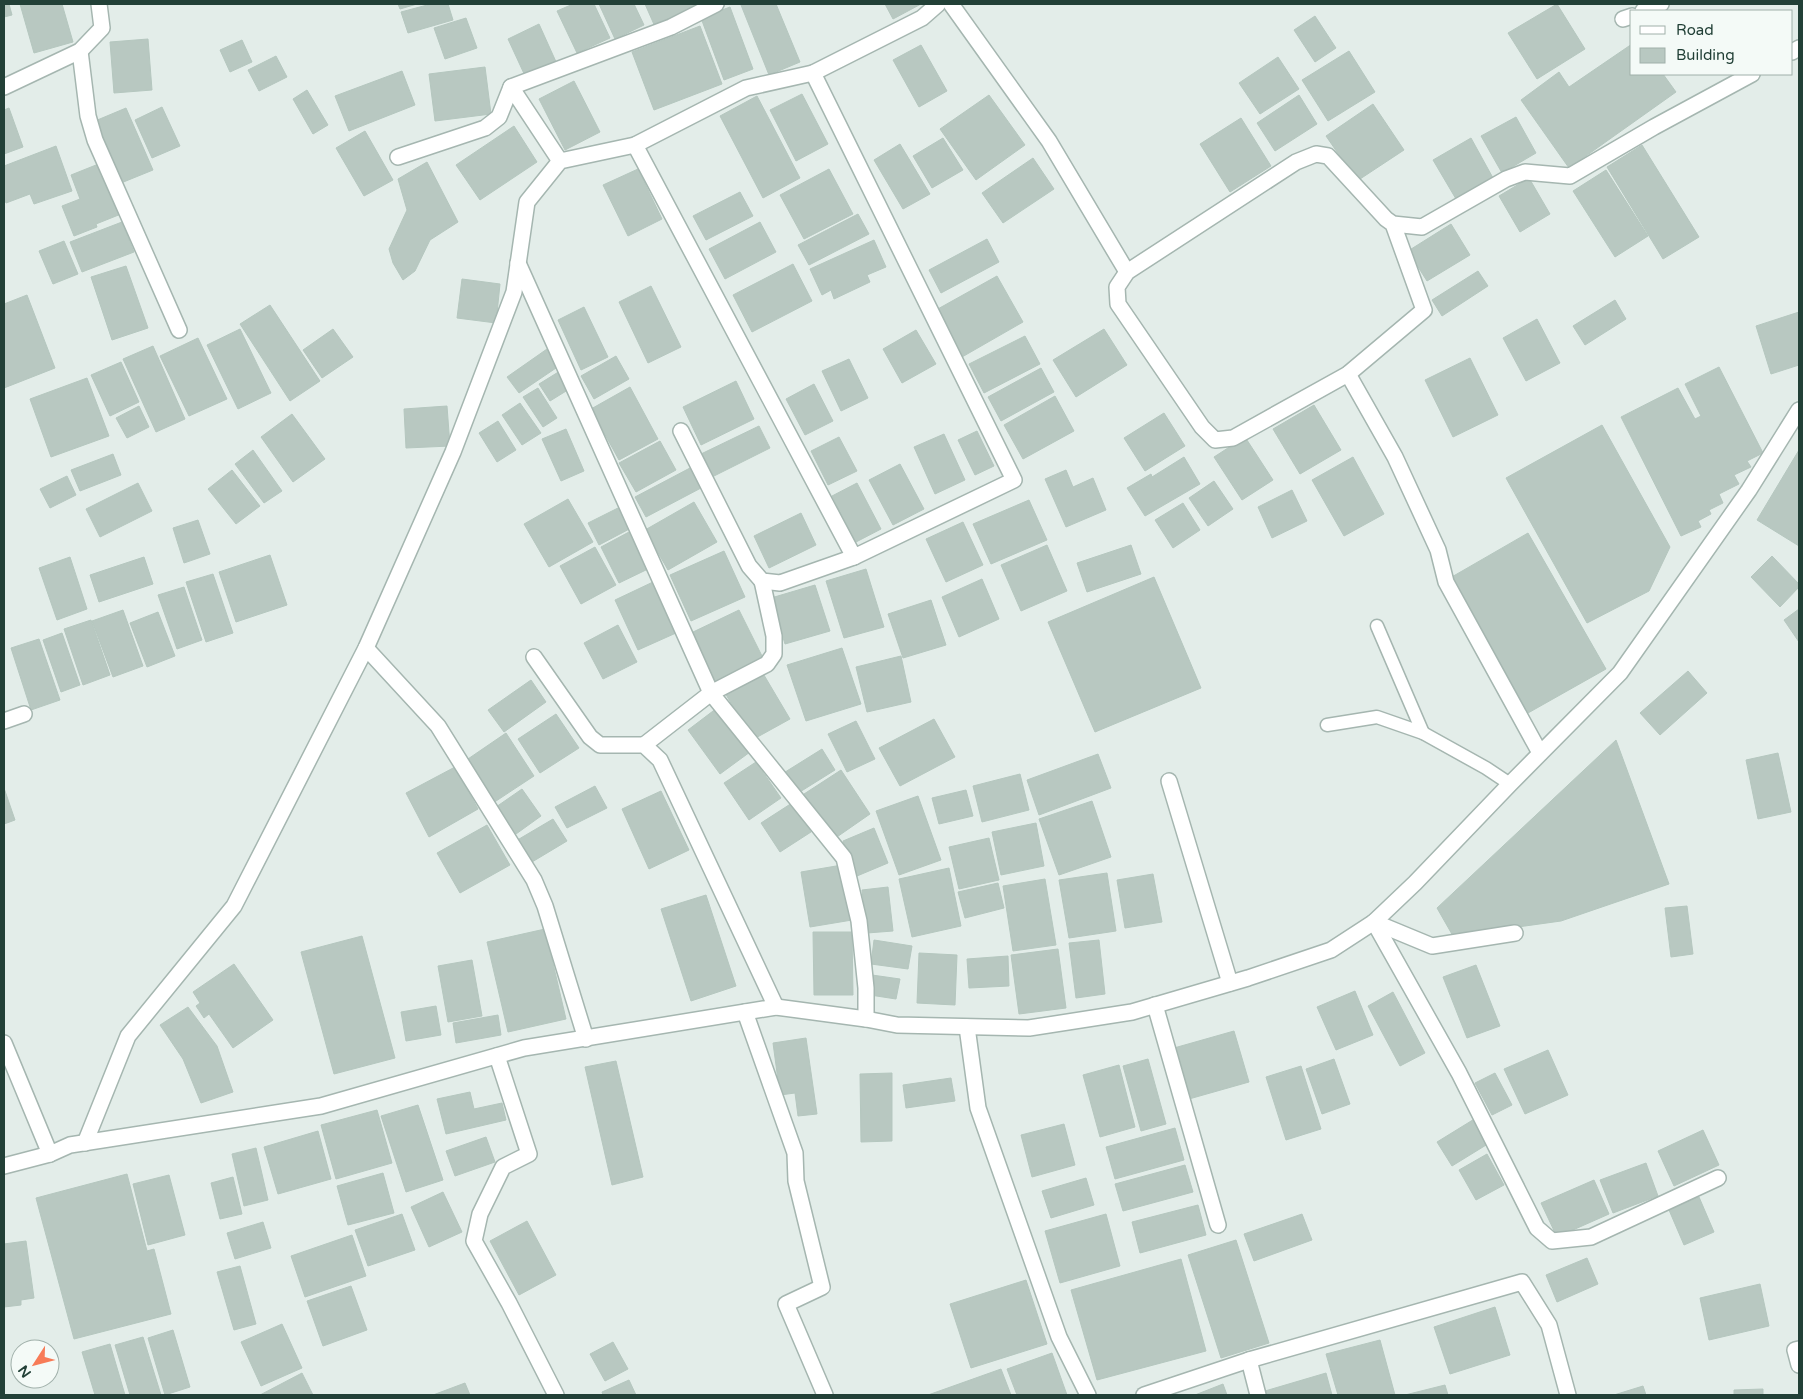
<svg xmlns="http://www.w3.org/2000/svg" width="1803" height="1399" font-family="'Varela Round',sans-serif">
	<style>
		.building { fill: #b8c8c1; stroke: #b5c7bf }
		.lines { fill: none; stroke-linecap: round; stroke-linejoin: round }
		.service-casing { stroke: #a5b6b0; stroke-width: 15 }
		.minor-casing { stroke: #a5b6b0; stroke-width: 18 }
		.tertiary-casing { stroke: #a5b6b0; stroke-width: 18 }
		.service { stroke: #fff; stroke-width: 12 }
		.minor { stroke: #fff; stroke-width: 15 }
		.tertiary { stroke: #fff; stroke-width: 15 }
	</style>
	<rect width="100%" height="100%" fill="#e3ede9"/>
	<g class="building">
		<path d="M4,4H9L12,15L4,17Z"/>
		<path d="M20,4H62L73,42L34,53Z"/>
		<path d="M398,4H417L400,9Z"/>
		<path d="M431,4H448L453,20L408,33L401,12Z"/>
		<path d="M573,4H594L610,38L577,53L557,11Z"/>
		<path d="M599,4H634L644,25L615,39Z"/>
		<path d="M645,4H697L699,8L656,29Z"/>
		<path d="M743,4H776L800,62L769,75L741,5Z"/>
		<path d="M885,4H921L893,19Z"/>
		<path d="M1557,4L1585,49L1537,79L1508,33Z"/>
		<path d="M730,7L753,69L724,80L701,18Z"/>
		<path d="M1315,16L1336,48L1315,62L1294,30Z"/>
		<path d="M466,18L477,48L445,59L434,28Z"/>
		<path d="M539,24L557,64L526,78L508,39Z"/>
		<path d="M700,26L722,84L654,110L632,52Z"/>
		<path d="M148,39L152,90L114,93L110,42Z"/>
		<path d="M242,40L252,62L230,72L220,50Z"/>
		<path d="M1632,44V74H1663L1676,92L1569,168L1521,100L1559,72L1569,87Z"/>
		<path d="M921,45L947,91L919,107L893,60Z"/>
		<path d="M1349,51L1375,92L1328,121L1302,80Z"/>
		<path d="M276,56L287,77L259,91L248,70Z"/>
		<path d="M1278,57L1299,89L1260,114L1239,83Z"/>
		<path d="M485,67L491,114L435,121L429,74Z"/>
		<path d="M402,71L415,105L349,131L335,96Z"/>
		<path d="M574,81L600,132L565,150L539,99Z"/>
		<path d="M307,90L328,125L313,134L293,99Z"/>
		<path d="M802,94L828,144L796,161L770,110Z"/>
		<path d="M989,95L1025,145L976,180L940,129Z"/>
		<path d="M1299,95L1317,124L1275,151L1257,123Z"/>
		<path d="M757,96L800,178L763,198L720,116Z"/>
		<path d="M1373,104L1404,150L1357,181L1326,136Z"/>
		<path d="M162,107L180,146L152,158L135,120Z"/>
		<path d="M9,108L23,147L4,154V110Z"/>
		<path d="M126,108L153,170L121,183L95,121Z"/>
		<path d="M1516,117L1536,153L1502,173L1481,136Z"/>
		<path d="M1241,118L1271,166L1230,192L1200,144Z"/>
		<path d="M514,126L537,162L480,200L456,165Z"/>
		<path d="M365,131L393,180L364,196L336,148Z"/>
		<path d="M943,138L963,170L932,188L913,156Z"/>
		<path d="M1471,138L1493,178L1456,199L1433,160Z"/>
		<path d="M900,144L930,194L903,209L874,160Z"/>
		<path d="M1642,145L1699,237L1663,259L1607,167Z"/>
		<path d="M56,146L72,191L34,204L30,194L6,203L4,198V166Z"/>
		<path d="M1033,158L1054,189L1003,223L982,193Z"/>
		<path d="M427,162L458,222L430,240L415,271L403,280L393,263L389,249L407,210L398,179Z"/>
		<path d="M101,163L121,214L96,224L97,227L74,236L62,206L80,199L71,175Z"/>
		<path d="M638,169L662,219L628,236L603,185Z"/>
		<path d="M829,169L853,214L804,239L780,195Z"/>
		<path d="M1606,170L1648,236L1615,257L1573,191Z"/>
		<path d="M1529,178L1550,214L1520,232L1499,196Z"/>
		<path d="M740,192L753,216L706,240L693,216Z"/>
		<path d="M858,214L869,234L809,265L798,245Z"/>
		<path d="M122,222L134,252L82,272L70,242Z"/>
		<path d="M760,222L776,252L725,279L709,249Z"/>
		<path d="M1451,224L1470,255L1427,281L1408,251Z"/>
		<path d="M987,239L999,262L941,293L929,270Z"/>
		<path d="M874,240L886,267L867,275L870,282L834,299L831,290L822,295L810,269Z"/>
		<path d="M64,241L78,274L53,284L39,251Z"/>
		<path d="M793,264L812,301L752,332L733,295Z"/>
		<path d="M126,266L148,328L112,340L91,277Z"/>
		<path d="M1478,271L1488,286L1442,316L1432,300Z"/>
		<path d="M997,276L1023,322L962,357L936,310Z"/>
		<path d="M462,279L500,284L496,323L457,318Z"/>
		<path d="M651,286L681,347L648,363L619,302Z"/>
		<path d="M27,295L55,368L4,388V304Z"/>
		<path d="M1615,300L1626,319L1585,345L1573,326Z"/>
		<path d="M270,305L320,381L290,401L240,324Z"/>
		<path d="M584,307L608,357L581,370L558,320Z"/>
		<path d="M1799,312V365L1771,374L1756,326Z"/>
		<path d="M1537,319L1560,363L1526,381L1503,338Z"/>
		<path d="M240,329L271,393L238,409L207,345Z"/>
		<path d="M333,329L353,357L322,378L303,350Z"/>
		<path d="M1104,329L1127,365L1076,397L1053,360Z"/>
		<path d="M916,330L936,364L902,383L883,349Z"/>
		<path d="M1025,336L1040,364L984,393L969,364Z"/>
		<path d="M198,338L227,399L189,416L160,356Z"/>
		<path d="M153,346L185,419L156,432L123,359Z"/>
		<path d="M547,349L559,366L519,393L507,377Z"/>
		<path d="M616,356L629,379L594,399L581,376Z"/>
		<path d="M1470,358L1498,415L1453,437L1425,380Z"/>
		<path d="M849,359L868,398L841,411L822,371Z"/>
		<path d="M121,362L139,402L110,416L91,375Z"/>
		<path d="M1719,367L1763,453L1747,461L1751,467L1734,475L1739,484L1719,494L1723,503L1709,510L1711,514L1698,521L1701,527L1681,536L1621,417L1678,388L1695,419L1701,416L1685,384Z"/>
		<path d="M1041,368L1054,392L1001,421L988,397Z"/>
		<path d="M560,371L571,388L550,401L539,384Z"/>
		<path d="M87,378L109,436L51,457L30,399Z"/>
		<path d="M736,381L754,419L701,445L683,407Z"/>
		<path d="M814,384L833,421L805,435L786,399Z"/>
		<path d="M630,387L658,439L619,460L591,409Z"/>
		<path d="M538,388L557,418L543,427L523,397Z"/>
		<path d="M1055,396L1074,431L1023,459L1004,425Z"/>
		<path d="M520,403L541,433L522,445L502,415Z"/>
		<path d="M1314,405L1341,450L1300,474L1273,429Z"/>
		<path d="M139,406L149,427L127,438L116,418Z"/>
		<path d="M447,406L450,446L406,448L404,409Z"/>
		<path d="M1164,413L1185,446L1145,471L1124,438Z"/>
		<path d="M292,414L325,459L293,482L261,437Z"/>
		<path d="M498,421L516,450L497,462L479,433Z"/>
		<path d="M1602,425L1670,547L1649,591L1587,623L1506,478Z"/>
		<path d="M759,426L770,448L712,477L701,454Z"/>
		<path d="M566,429L584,471L561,481L542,439Z"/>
		<path d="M977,431L994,466L975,475L958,440Z"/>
		<path d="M944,434L965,480L935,494L914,447Z"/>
		<path d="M839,437L857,471L828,485L811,451Z"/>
		<path d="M1245,437L1273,480L1242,500L1214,457Z"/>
		<path d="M660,441L676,470L636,492L619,463Z"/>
		<path d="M253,450L282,491L264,503L235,464Z"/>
		<path d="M1799,450V546L1757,520Z"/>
		<path d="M113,454L121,475L80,491L71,470Z"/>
		<path d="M1184,457L1200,484L1145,516L1127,488L1151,474L1152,477Z"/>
		<path d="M1353,457L1384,514L1344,536L1312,480Z"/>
		<path d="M900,464L924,509L893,525L869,480Z"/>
		<path d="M690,468L701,488L646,517L635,497Z"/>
		<path d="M232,470L260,506L236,524L208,489Z"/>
		<path d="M1066,470L1073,487L1093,478L1106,510L1066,527L1045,479Z"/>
		<path d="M67,476L76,495L50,508L40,489Z"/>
		<path d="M1214,481L1233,509L1208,526L1189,498Z"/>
		<path d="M138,483L152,511L100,537L86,509Z"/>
		<path d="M857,483L881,529L856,542L832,496Z"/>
		<path d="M1292,490L1307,521L1272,538L1258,507Z"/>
		<path d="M568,499L593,542L549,567L524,524Z"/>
		<path d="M1029,500L1047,540L991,564L973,524Z"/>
		<path d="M694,502L717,542L668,570L645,530Z"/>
		<path d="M1183,503L1200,530L1173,548L1155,520Z"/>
		<path d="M624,505L635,526L599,545L588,523Z"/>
		<path d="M801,513L816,545L769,568L754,536Z"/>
		<path d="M198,520L210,554L184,563L173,528Z"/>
		<path d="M963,522L983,565L946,582L926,539Z"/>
		<path d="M629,532L648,569L619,583L601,547Z"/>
		<path d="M1528,533L1606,669L1528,713L1450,578Z"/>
		<path d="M1047,545L1067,591L1021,611L1001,565Z"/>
		<path d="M1131,545L1141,574L1087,592L1077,563Z"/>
		<path d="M595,547L616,585L581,604L560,566Z"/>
		<path d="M724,551L745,597L691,621L670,575Z"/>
		<path d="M270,555L287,605L236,622L219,572Z"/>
		<path d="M1772,556L1799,584V587L1780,607L1751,577Z"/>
		<path d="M70,557L87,609L57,620L39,568Z"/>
		<path d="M144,557L153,584L99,602L90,575Z"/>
		<path d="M866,569L884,627L844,638L826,581Z"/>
		<path d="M213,574L233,633L206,642L186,582Z"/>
		<path d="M1154,577L1201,688L1095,732L1048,622Z"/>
		<path d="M982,579L999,619L959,637L942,597Z"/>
		<path d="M653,582L676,633L638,650L615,600Z"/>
		<path d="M815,585L830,631L785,644L771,598Z"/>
		<path d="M184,587L202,640L177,649L158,595Z"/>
		<path d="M931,600L946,645L903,658L888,614Z"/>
		<path d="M1799,609V642L1784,620Z"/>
		<path d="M123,610L143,666L113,677L92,621Z"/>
		<path d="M739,610L764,660L716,684L691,633Z"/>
		<path d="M158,612L175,656L147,667L130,623Z"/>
		<path d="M91,620L110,675L83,685L64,629Z"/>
		<path d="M618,625L637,662L603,679L584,643Z"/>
		<path d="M62,633L80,685L61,692L43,640Z"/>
		<path d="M39,639L60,700L31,710L11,648Z"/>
		<path d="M842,648L861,704L806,721L787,665Z"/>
		<path d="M901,656L911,702L867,712L856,667Z"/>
		<path d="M761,670L790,719L752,740L724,691Z"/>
		<path d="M1688,671L1707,693L1660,735L1640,713Z"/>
		<path d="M531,680L546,702L504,732L488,710Z"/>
		<path d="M717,708L750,752L720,774L688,730Z"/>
		<path d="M556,714L579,748L540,773L518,739Z"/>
		<path d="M934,719L955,757L900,786L879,748Z"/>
		<path d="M856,721L875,759L847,772L828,734Z"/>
		<path d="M506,733L534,776L493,803L465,761Z"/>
		<path d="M1616,740L1669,884L1561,921L1453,936L1437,908Z"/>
		<path d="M822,749L835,770L795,795L782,774Z"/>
		<path d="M1778,753L1791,812L1758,819L1746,760Z"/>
		<path d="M1098,754L1111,788L1039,815L1027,780Z"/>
		<path d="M756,762L781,798L749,820L724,783Z"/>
		<path d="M455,767L478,809L429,837L406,793Z"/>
		<path d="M841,770L870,814L834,839L804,794Z"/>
		<path d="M1020,774L1029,810L982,822L973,786Z"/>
		<path d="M595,786L607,808L567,828L555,807Z"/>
		<path d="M4,788L15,820L4,824Z"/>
		<path d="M522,789L541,816L516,834L496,807Z"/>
		<path d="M966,790L973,816L939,824L932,798Z"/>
		<path d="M661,791L689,850L649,869L622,809Z"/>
		<path d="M918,796L941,860L899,875L876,811Z"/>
		<path d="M1092,801L1111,857L1059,875L1039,819Z"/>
		<path d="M792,803L811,832L780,852L761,823Z"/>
		<path d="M553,819L567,841L527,865L514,842Z"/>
		<path d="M1036,823L1044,866L1001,875L992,832Z"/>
		<path d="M487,825L510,865L460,893L437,853Z"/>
		<path d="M874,828L888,863L857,876L843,841Z"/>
		<path d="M989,838L999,880L959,889L949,847Z"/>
		<path d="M842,865L852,920L810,927L801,872Z"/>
		<path d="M949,868L961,926L912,937L899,879Z"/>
		<path d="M1107,873L1116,931L1069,938L1059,880Z"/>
		<path d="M1153,874L1162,922L1125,928L1117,880Z"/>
		<path d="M1045,879L1056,945L1013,951L1003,886Z"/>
		<path d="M998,883L1004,908L965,918L958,892Z"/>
		<path d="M888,887L893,931L867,933L862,890Z"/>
		<path d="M706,895L736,986L691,1001L661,909Z"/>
		<path d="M1687,906L1693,954L1671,957L1665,908Z"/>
		<path d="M545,929L566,1019L508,1032L487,942Z"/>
		<path d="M813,932H852L853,995H814Z"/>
		<path d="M362,936L395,1058L334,1074L301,952Z"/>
		<path d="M874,940L912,946L908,969L871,964Z"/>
		<path d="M1099,940L1105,994L1076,998L1069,943Z"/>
		<path d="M1058,949L1066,1008L1019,1014L1011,955Z"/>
		<path d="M919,953L957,955L955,1005L917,1003Z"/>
		<path d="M1008,956L1009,986L969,988L967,959Z"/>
		<path d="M472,960L482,1016L448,1022L438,966Z"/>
		<path d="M234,964L273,1020L233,1048L209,1014L204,1018L196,1006L200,1003L193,992Z"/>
		<path d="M1476,965L1500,1026L1467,1038L1443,977Z"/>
		<path d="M872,975L900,979L896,999L870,995Z"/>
		<path d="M1355,991L1373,1035L1336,1050L1317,1007Z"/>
		<path d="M1393,992L1425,1053L1400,1066L1368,1006Z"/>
		<path d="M436,1006L441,1035L406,1041L401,1012Z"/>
		<path d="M188,1007L217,1046L233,1092L201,1103L183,1059L160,1025Z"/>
		<path d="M498,1015L501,1035L456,1043L453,1023Z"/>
		<path d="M1234,1031L1249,1082L1189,1099L1174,1048Z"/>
		<path d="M806,1038L817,1114L798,1116L795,1093L780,1095L773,1043Z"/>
		<path d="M1548,1050L1568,1095L1525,1114L1504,1069Z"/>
		<path d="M1148,1059L1166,1124L1141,1131L1123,1066Z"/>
		<path d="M1334,1059L1350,1104L1322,1114L1306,1069Z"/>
		<path d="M616,1061L643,1177L612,1185L585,1067Z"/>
		<path d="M1119,1065L1135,1127L1100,1137L1083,1075Z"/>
		<path d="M1301,1066L1321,1129L1286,1140L1266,1077Z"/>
		<path d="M892,1073V1141L861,1142L860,1074Z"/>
		<path d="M1495,1073L1512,1105L1492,1115L1475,1083Z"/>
		<path d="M951,1078L955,1101L906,1108L903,1085Z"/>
		<path d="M470,1092L474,1109L502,1103L506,1120L446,1134L437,1099Z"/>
		<path d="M418,1105L443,1180L406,1192L381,1116Z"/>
		<path d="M377,1110L392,1163L336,1179L321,1125Z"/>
		<path d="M1476,1118L1491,1142L1452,1166L1437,1142Z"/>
		<path d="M1064,1124L1075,1165L1032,1177L1021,1135Z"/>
		<path d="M1175,1128L1184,1160L1115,1179L1106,1147Z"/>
		<path d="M1703,1130L1719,1165L1674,1186L1658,1151Z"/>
		<path d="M318,1131L331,1179L278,1194L264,1147Z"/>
		<path d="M486,1137L495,1162L455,1176L446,1151Z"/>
		<path d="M256,1148L268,1200L244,1206L232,1154Z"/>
		<path d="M1487,1154L1504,1185L1476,1200L1459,1170Z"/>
		<path d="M1646,1163L1658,1196L1613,1213L1600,1180Z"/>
		<path d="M1185,1165L1193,1192L1123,1211L1115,1184Z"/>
		<path d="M383,1173L394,1213L348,1225L337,1186Z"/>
		<path d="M127,1174L147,1251L154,1249L171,1314L74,1339L36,1198Z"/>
		<path d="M169,1175L185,1235L148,1245L133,1184Z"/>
		<path d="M233,1177L242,1214L220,1219L211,1183Z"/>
		<path d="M1086,1178L1094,1205L1051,1218L1042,1191Z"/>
		<path d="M1594,1180L1609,1214L1557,1237L1541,1203Z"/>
		<path d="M443,1192L462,1232L429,1247L411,1207Z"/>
		<path d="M1699,1197L1714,1232L1684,1245L1669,1210Z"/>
		<path d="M1198,1205L1206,1235L1140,1253L1132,1222Z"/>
		<path d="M402,1214L415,1250L368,1266L355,1230Z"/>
		<path d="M1106,1214L1120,1266L1060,1283L1045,1231Z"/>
		<path d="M1302,1214L1312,1240L1254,1261L1244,1234Z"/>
		<path d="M527,1221L556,1275L519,1295L490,1241Z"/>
		<path d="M263,1222L271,1248L235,1259L227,1233Z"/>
		<path d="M352,1235L366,1276L305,1297L291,1256Z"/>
		<path d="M1236,1240L1269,1343L1221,1358L1188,1255Z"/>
		<path d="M26,1241L34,1298L21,1300V1305L4,1307V1244Z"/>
		<path d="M1587,1258L1598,1284L1557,1302L1546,1275Z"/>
		<path d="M1181,1259L1206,1351L1097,1380L1071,1290Z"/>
		<path d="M240,1266L256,1324L234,1330L217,1272Z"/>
		<path d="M1026,1280L1047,1344L971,1368L950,1304Z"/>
		<path d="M1760,1284L1769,1326L1709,1340L1700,1298Z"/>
		<path d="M351,1286L367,1330L323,1346L307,1301Z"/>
		<path d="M1495,1307L1510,1355L1450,1374L1434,1327Z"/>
		<path d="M282,1324L302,1368L261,1386L241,1342Z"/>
		<path d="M173,1330L190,1387L165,1395L148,1338Z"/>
		<path d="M143,1337L161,1395H130L115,1345Z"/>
		<path d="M1380,1340L1395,1395H1338L1326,1354Z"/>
		<path d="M613,1342L628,1369L605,1381L590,1354Z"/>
		<path d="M110,1344L125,1395H95L82,1352Z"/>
		<path d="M1052,1353L1067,1395H1017L1007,1369Z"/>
		<path d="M1001,1369L1011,1395H928Z"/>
		<path d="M302,1373L313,1395H260Z"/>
		<path d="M1326,1373L1332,1395H1267L1265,1391Z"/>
		<path d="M629,1380L636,1395H603L602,1392Z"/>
		<path d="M465,1383L470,1395H433Z"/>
		<path d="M1223,1384L1227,1395H1195Z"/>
		<path d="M1445,1385L1448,1395H1405Z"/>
		<path d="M1643,1386L1646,1395H1614Z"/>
		<path d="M1763,1389V1395H1734V1390Z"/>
	</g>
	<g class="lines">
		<defs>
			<g id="service">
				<path d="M1377,626L1423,733"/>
				<path d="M1327,725L1377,717L1423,733L1486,768L1510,784"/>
			</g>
			<g id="minor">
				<path d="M951,4L1049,141L1127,272"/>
				<path d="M1643,11L1661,4"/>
				<path d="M1623,19L1632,16"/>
				<path d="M80,51L88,116L95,140L179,330"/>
				<path d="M1792,52L1799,48"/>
				<path d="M4,87L80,51L102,28L99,4"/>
				<path d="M511,87L560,161"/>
				<path d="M635,145L854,557L1014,480L813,73"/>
				<path d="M398,157L485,128L499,117L511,87L671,27L716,4"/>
				<path d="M1393,224L1424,310L1348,374L1233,438L1215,440L1202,427L1118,304L1117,287L1127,272L1296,162L1316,154L1328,156L1386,219L1393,224L1422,227L1506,179L1525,172L1570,176L1654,127L1752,74"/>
				<path d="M518,263L711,693L844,858L859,921L866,988V1019"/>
				<path d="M1348,374L1395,457L1438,550L1446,582L1540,753"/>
				<path d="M681,431L749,566L762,581L780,583L854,557"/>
				<path d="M366,648L438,726L534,880L545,906L586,1039"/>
				<path d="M534,657L590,737L600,745H644L660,760L776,1007"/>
				<path d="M4,721L24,714"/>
				<path d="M644,745L711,693L767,664L774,654V636L762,581"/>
				<path d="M1169,781L1230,983"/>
				<path d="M1374,922L1459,1073L1537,1228L1552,1241L1591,1237L1718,1178"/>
				<path d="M1374,922L1432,946L1515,933"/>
				<path d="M1155,1005L1218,1225"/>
				<path d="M745,1012L795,1153L796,1181L822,1287L786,1304L825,1395"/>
				<path d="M967,1027L978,1108L1059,1337L1088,1395"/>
				<path d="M4,1043L50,1154"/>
				<path d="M497,1056L529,1154L503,1167L480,1214L474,1241L509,1303L556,1395"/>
				<path d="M85,1143L128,1036L234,906L366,648L453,452L514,292L527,202L560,161L635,145L746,88L813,73L922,18L938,4"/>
				<path d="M1799,1349L1795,1350L1799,1365"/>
				<path d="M1144,1395L1249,1360"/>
				<path d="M1258,1395L1249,1360L1522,1282L1549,1325L1568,1395"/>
			</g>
			<path id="tertiary" d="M4,1166L50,1154L70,1145L321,1106L524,1048L776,1007L866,1019L897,1025L1029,1028L1132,1012L1248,978L1331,950L1374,922L1415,883L1510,784L1620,673L1749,490L1799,410"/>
		</defs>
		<use href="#service" class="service-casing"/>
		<use href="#minor" class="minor-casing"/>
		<use href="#tertiary" class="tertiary-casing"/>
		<use href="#service" class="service"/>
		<use href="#minor" class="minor"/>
		<use href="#tertiary" class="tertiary"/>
	</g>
	<rect width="1803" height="1399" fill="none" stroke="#224037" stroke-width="10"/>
	<rect x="1630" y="10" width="162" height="65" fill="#f4faf7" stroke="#a0b0aa"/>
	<rect x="1640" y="26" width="25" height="8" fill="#ffffff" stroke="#a0b0aa"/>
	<text x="1676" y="35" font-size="15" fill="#224037">Road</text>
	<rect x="1640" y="48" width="25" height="15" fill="#b8c8c1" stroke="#a0b0aa"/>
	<text x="1676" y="60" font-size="15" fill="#224037">Building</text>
	<g transform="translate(35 1364) rotate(234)"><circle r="24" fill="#f4faf7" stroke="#a0b0aa"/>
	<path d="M0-4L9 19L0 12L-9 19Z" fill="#f77b57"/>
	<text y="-8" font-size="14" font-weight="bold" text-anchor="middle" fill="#224037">N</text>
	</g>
</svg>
